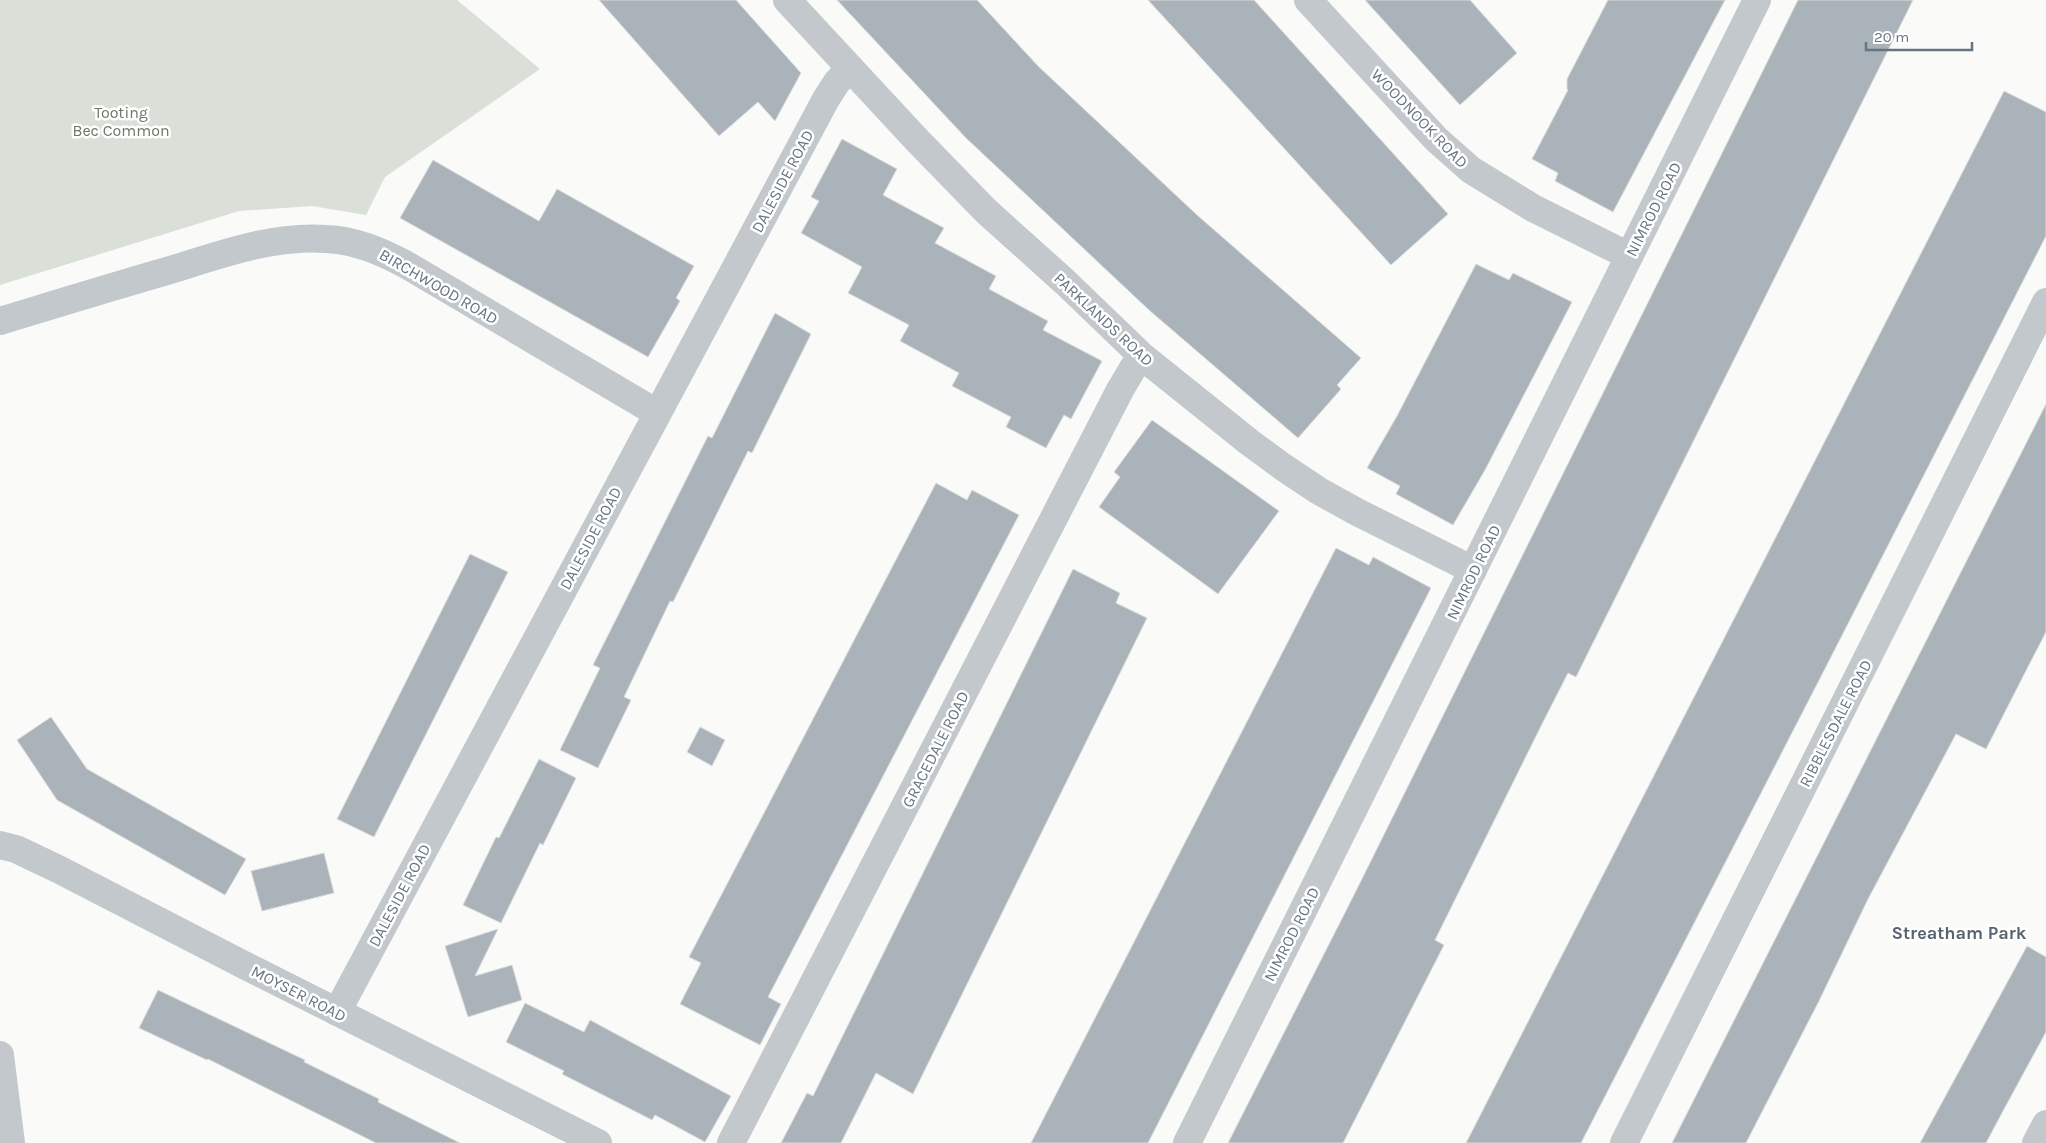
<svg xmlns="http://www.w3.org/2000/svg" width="2046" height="1143" font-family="Karla,sans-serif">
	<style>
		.green { fill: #dadfd7 }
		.building { fill: #aab3b9; stroke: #dcdcda }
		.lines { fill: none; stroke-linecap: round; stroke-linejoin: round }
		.minor { stroke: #c3c8cc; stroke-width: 28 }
		.labels { text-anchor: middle; stroke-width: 5; stroke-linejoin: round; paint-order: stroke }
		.park-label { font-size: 16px; fill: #687a64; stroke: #fff }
		.street-label { font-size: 16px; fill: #657683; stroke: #fff }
		.neighbourhood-label { font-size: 18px; font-weight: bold; fill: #57646e; stroke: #fff }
	</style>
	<rect width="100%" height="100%" fill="#fafaf8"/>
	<path class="green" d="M0,0H457L540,69L385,177L366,215L312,206L239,211L0,285Z"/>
	<g class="building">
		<path d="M599,0H736L801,73L775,121L758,102L719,136Z"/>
		<path d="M837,0H977L1038,66L1197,215L1361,358L1337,385L1341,389L1298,438L1149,310L966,138Z"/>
		<path d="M1148,0H1254L1448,214L1391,265Z"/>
		<path d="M1365,0H1470L1517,53L1460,105Z"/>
		<path d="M1608,0H1725L1613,212L1555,181L1558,173L1532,159L1568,90L1567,89V79Z"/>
		<path d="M1798,0H1913L1576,677L1568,673L1543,722L1435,940L1444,945L1343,1143H1228L1356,891Z"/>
		<path d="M2004,91L2046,112V236L1832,655L1581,1143H1466Z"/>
		<path d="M842,139L897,169L883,195L944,228L935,243L996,276L989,289L1048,321L1043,330L1102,361L1071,419L1064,415L1046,448L1006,427L1011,417L952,386L959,373L900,341L909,325L848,293L862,267L801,233L819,201L811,197Z"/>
		<path d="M433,160L539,221L557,189L694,266L676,298L680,301L648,357L400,218Z"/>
		<path d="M1476,264L1509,280L1513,273L1572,302L1485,470L1453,525L1396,494L1400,486L1367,468L1397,416Z"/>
		<path d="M775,313L811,334L752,453L748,451L673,602L670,601L624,697L631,700L598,768L560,750L600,668L593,665L708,436L712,438Z"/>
		<path d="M2046,404V632L2033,657L1986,749L1956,734L1868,899L1819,1001L1746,1143H1672Z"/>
		<path d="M1152,420L1279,511L1218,594L1099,507L1120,477L1114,472Z"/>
		<path d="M936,483L967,500L972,490L1019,515L768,997L781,1004L760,1045L680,1004L701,963L689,957Z"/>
		<path d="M1336,548L1369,565L1373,557L1431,588L1148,1143H1031Z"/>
		<path d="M470,554L508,572L374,837L337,819Z"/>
		<path d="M1073,569L1120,593L1116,603L1147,618L913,1094L876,1073L841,1143H781L807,1093L813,1096Z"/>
		<path d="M51,717L87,769L246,859L225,895L57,800L17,740Z"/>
		<path d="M700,727L725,740L712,766L687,752Z"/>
		<path d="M539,759L576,778L543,845L540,843L501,923L463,905L496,837L499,838Z"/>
		<path d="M324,853L334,893L262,911L251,871Z"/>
		<path d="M498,929L475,976L512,965L522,1000L468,1017L445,946Z"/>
		<path d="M2027,946L2046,957V1032L2003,1111L1986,1143H1920Z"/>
		<path d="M158,990L305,1060L304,1062L379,1099L378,1102L460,1143H376L208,1059L207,1060L139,1028Z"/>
		<path d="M525,1003L584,1032L590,1020L731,1096L705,1142L655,1115L652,1120L562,1074L564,1071L506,1042Z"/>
	</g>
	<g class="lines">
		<g class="minor">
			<path d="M787,0L916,139L986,211L1065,282L1143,357L1249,442L1283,467L1319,491L1357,512L1473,570"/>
			<path d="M1308,0L1436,139L1471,170L1533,208L1629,256"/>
			<path d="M0,321C56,304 111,287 167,271C219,255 272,235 326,239C355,240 380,251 405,264L657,413"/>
			<path d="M0,845L16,849L58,869L244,965L598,1143"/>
			<path d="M337,1012L826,99L837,82L850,68"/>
			<path d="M0,1055L11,1143"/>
			<path d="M731,1143L1120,390L1133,368L1143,357"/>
			<path d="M1187,1143L1757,0"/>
			<path d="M1624,1143L2046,302"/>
			<path d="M2036,1143L2046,1124"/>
		</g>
	</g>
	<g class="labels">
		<g class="park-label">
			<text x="121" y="118">Tooting<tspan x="121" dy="18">Bec Common</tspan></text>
		</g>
		<g class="street-label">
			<text transform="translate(1420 118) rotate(46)" y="6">WOODNOOK ROAD</text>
			<text transform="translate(782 181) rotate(-62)" y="6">DALESIDE ROAD</text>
			<text transform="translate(1653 209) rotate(-63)" y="6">NIMROD ROAD</text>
			<text transform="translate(439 286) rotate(30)" y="6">BIRCHWOOD ROAD</text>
			<text transform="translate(1104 319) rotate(43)" y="6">PARKLANDS ROAD</text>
			<text transform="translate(590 538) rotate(-62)" y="6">DALESIDE ROAD</text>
			<text transform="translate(1473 572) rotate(-64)" y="6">NIMROD ROAD</text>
			<text transform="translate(1835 723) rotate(-63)" y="6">RIBBLESDALE ROAD</text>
			<text transform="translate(935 749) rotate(-63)" y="6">GRACEDALE ROAD</text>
			<text transform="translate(399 895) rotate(-62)" y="6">DALESIDE ROAD</text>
			<text transform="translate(1291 934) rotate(-63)" y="6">NIMROD ROAD</text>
			<text transform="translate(299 993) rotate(27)" y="6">MOYSER ROAD</text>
		</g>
		<g class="neighbourhood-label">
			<text x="1959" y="939">Streatham Park</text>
		</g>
	</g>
	<path d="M1866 42v8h106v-8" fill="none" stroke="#657683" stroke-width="2.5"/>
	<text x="1874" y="42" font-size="15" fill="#657683" stroke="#ffffff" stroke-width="4" paint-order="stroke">20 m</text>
</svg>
